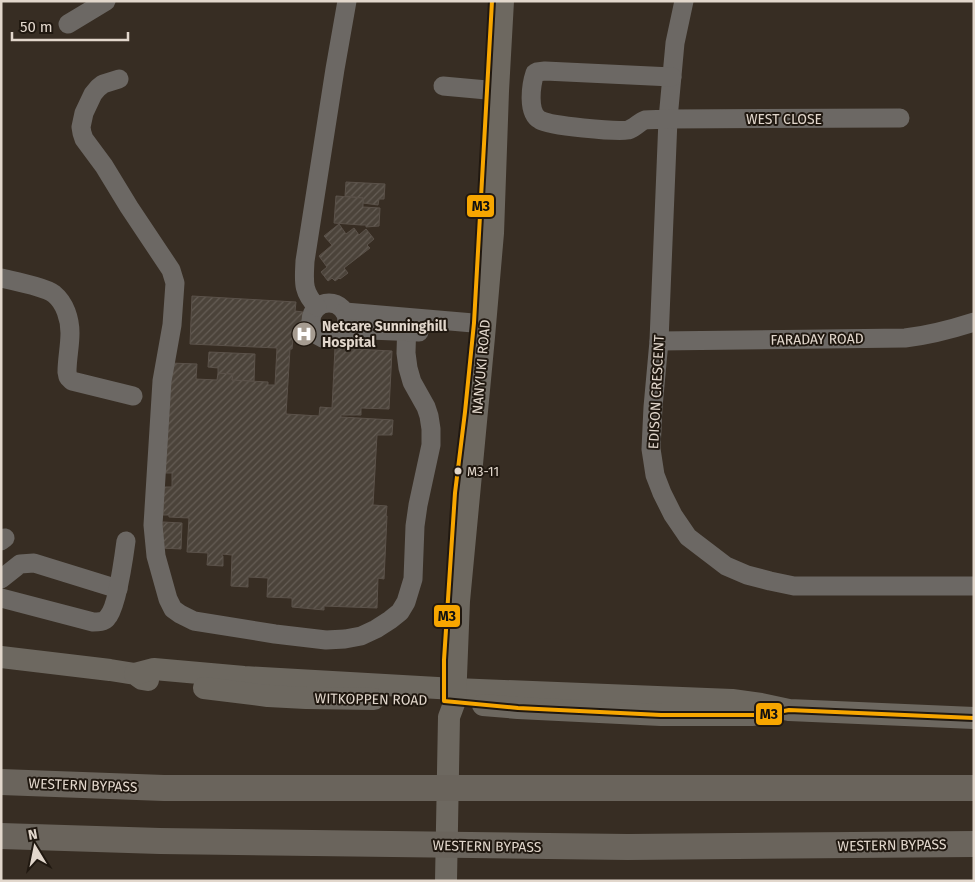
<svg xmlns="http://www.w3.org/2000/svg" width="975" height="882" font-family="'Fira Sans',sans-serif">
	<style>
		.building { fill: url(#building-hatch); stroke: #5b524a }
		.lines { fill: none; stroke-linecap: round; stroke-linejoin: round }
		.minor { stroke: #6c6864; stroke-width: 19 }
		.major { stroke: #6d6860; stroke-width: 22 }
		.highway { stroke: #6a645c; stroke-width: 26 }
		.bus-1-casing { stroke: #201810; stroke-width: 8 }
		.bus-1 { stroke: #f7a600; stroke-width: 4 }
		.bus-dot { fill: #e2d7cc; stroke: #201810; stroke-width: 2 }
		.labels { text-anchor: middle; stroke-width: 4; stroke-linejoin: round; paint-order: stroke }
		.bus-label { font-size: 13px; fill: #e2d7cc; stroke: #201810; text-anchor: start }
		.street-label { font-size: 14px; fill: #e2d7cc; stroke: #201810 }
		.poi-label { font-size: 14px; font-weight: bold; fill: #e2d7cc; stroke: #201810; text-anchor: start }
		.line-badge { stroke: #201810; stroke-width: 2 }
		.pale-badge-label { font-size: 14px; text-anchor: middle; font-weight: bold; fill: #111 }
	</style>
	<defs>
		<pattern id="building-hatch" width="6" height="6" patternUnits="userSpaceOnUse" patternTransform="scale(1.25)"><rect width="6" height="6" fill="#4b433a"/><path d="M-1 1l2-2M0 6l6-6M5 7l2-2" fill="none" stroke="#655d55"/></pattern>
	</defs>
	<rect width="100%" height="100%" fill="#372d23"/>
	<g class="building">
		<path d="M346,182L385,184L384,199H379L378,205L363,203V198L345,196Z"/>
		<path d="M336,196L363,198V207L380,208L379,226L366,227V225H361L334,223Z"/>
		<path d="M339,224L346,234L354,228L359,235L366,229L374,239L367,245L370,248L344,268L348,273L340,279L339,278L335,281L332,278L328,281L321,272L327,267L319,256L332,245L324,236Z"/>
		<path d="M192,296L296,302L295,311L303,312L301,340L293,339L292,349H290L286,414L319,416L320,407L332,408L335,348L392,351L389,409L361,408V415H341V417L393,420L392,435H377L373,505L387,506L386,516H387L384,579L378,578L377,608L324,606V610L292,607V598L267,597L268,578L248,577V587L231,586L232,555L222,554V556H223V566L207,565L208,553L187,552L189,518L169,517V515H163L164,487H172V473H164L170,363L197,364L196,379L217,380L218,373L233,374L232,380L268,382V385H275L277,348L190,344Z"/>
		<path d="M209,352L255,354L254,381L232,380L233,374L218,373V368L208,367Z"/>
		<path d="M163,522L182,523L181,549L161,548Z"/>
	</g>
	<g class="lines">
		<g class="minor">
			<path d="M684,1L675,43L668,119L659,341L653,407L651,449L655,475L662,493L673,515L688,537L726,566L747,575L770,581L794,586H974"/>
			<path d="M68,24L106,1"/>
			<path d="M672,77L545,71L537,72L535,73C531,85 527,113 540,120C550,126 616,132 628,130C635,128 639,122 645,120C652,119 661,120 668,119L900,118"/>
			<path d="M119,79L103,84L98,88L93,94L84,113L81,127L82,133L84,139L104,166L129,207L171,270L175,283L172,325L162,381L153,525L156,556L168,599L173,609L180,614L194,621L275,634L326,640L345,639L361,636L376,629L390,620L400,612L406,602L413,579L415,526L418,505L431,445V429L429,416L426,407L412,382L408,368L406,353L407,318"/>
			<path d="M443,86L498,91"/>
			<path d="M1,278C13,281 45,287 54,294C65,303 70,319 70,333C70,346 67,359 67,372L68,377L72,381L133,396"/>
			<circle cx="329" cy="321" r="18"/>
			<path d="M317,307C302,291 304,282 305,261L335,69L347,1"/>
			<path d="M345,312L485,324"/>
			<path d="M345,329L419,332"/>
			<path d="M659,341L905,338C930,335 949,330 974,322"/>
			<path d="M1,541L5,538"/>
			<path d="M1,579L20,564L34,563L118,589"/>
			<path d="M1,598L93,622C98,622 104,622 107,618C117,609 124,556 126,541"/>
		</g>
		<g class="major">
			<path d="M1,657L110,670L135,674L142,679L148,680"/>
			<path d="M135,674L154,669L244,677L455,689L732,700L761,704L789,710L974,718"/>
			<path d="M204,688L268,696L306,698L374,699"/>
			<path d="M483,705L518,708L661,715H753"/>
			<path d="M446,881L449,717L455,701L459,601L484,337L493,233L498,91L503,1"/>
		</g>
		<g class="highway">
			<path d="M1,782L164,788H974"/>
			<path d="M1,836L160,841L628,847L974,844"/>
		</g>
		<defs>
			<path id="bus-1" d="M492,1L474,323L465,412L455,493L444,660V701L518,708L661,715H762L789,710L974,718"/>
		</defs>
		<use href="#bus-1" class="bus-1-casing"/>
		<use href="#bus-1" class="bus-1"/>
	</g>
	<defs>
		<symbol id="hospital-disc" viewBox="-11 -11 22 22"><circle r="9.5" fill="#a69c91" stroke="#201810"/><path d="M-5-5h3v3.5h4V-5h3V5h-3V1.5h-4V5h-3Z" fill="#fff"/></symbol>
	</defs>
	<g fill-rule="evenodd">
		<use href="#hospital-disc" x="290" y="320" width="28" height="28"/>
	</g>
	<circle class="bus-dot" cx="458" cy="471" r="4.5"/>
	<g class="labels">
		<g class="bus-label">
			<text x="467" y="476">M3-11</text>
		</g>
		<g class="street-label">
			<text x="784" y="124">WEST CLOSE</text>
			<text transform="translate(817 339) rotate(-1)" y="5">FARADAY ROAD</text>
			<text transform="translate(481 367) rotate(-85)" y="5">NANYUKI ROAD</text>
			<text transform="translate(656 392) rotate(-87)" y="5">EDISON CRESCENT</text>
			<text transform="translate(371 699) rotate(1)" y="5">WITKOPPEN ROAD</text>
			<text transform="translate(83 785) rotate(2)" y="5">WESTERN BYPASS</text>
			<text transform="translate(892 845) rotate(-1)" y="5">WESTERN BYPASS</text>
			<text transform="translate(487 846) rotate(1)" y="5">WESTERN BYPASS</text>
		</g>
		<g class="poi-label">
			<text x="322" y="331">Netcare Sunninghill<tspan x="322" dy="16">Hospital</tspan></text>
		</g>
	</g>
	<g class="line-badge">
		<rect x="466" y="194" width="29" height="24" rx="5" fill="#f7a600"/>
		<rect x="433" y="604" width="28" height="24" rx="5" fill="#f7a600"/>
		<rect x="755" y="702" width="28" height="24" rx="5" fill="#f7a600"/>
	</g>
	<g class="pale-badge-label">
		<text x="481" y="211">M3</text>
		<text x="447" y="621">M3</text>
		<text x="769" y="719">M3</text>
	</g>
	<rect width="975" height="882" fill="none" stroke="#e2d7cc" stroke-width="5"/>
	<g transform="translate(35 847) rotate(350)" stroke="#201810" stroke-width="4" paint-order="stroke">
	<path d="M0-4L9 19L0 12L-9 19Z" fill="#e2d7cc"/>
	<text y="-8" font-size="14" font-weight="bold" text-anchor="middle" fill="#e2d7cc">N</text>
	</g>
	<path d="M12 32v8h116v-8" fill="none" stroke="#e2d7cc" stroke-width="2.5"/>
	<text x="20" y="32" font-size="15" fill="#e2d7cc" stroke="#201810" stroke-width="4" paint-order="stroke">50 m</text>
</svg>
